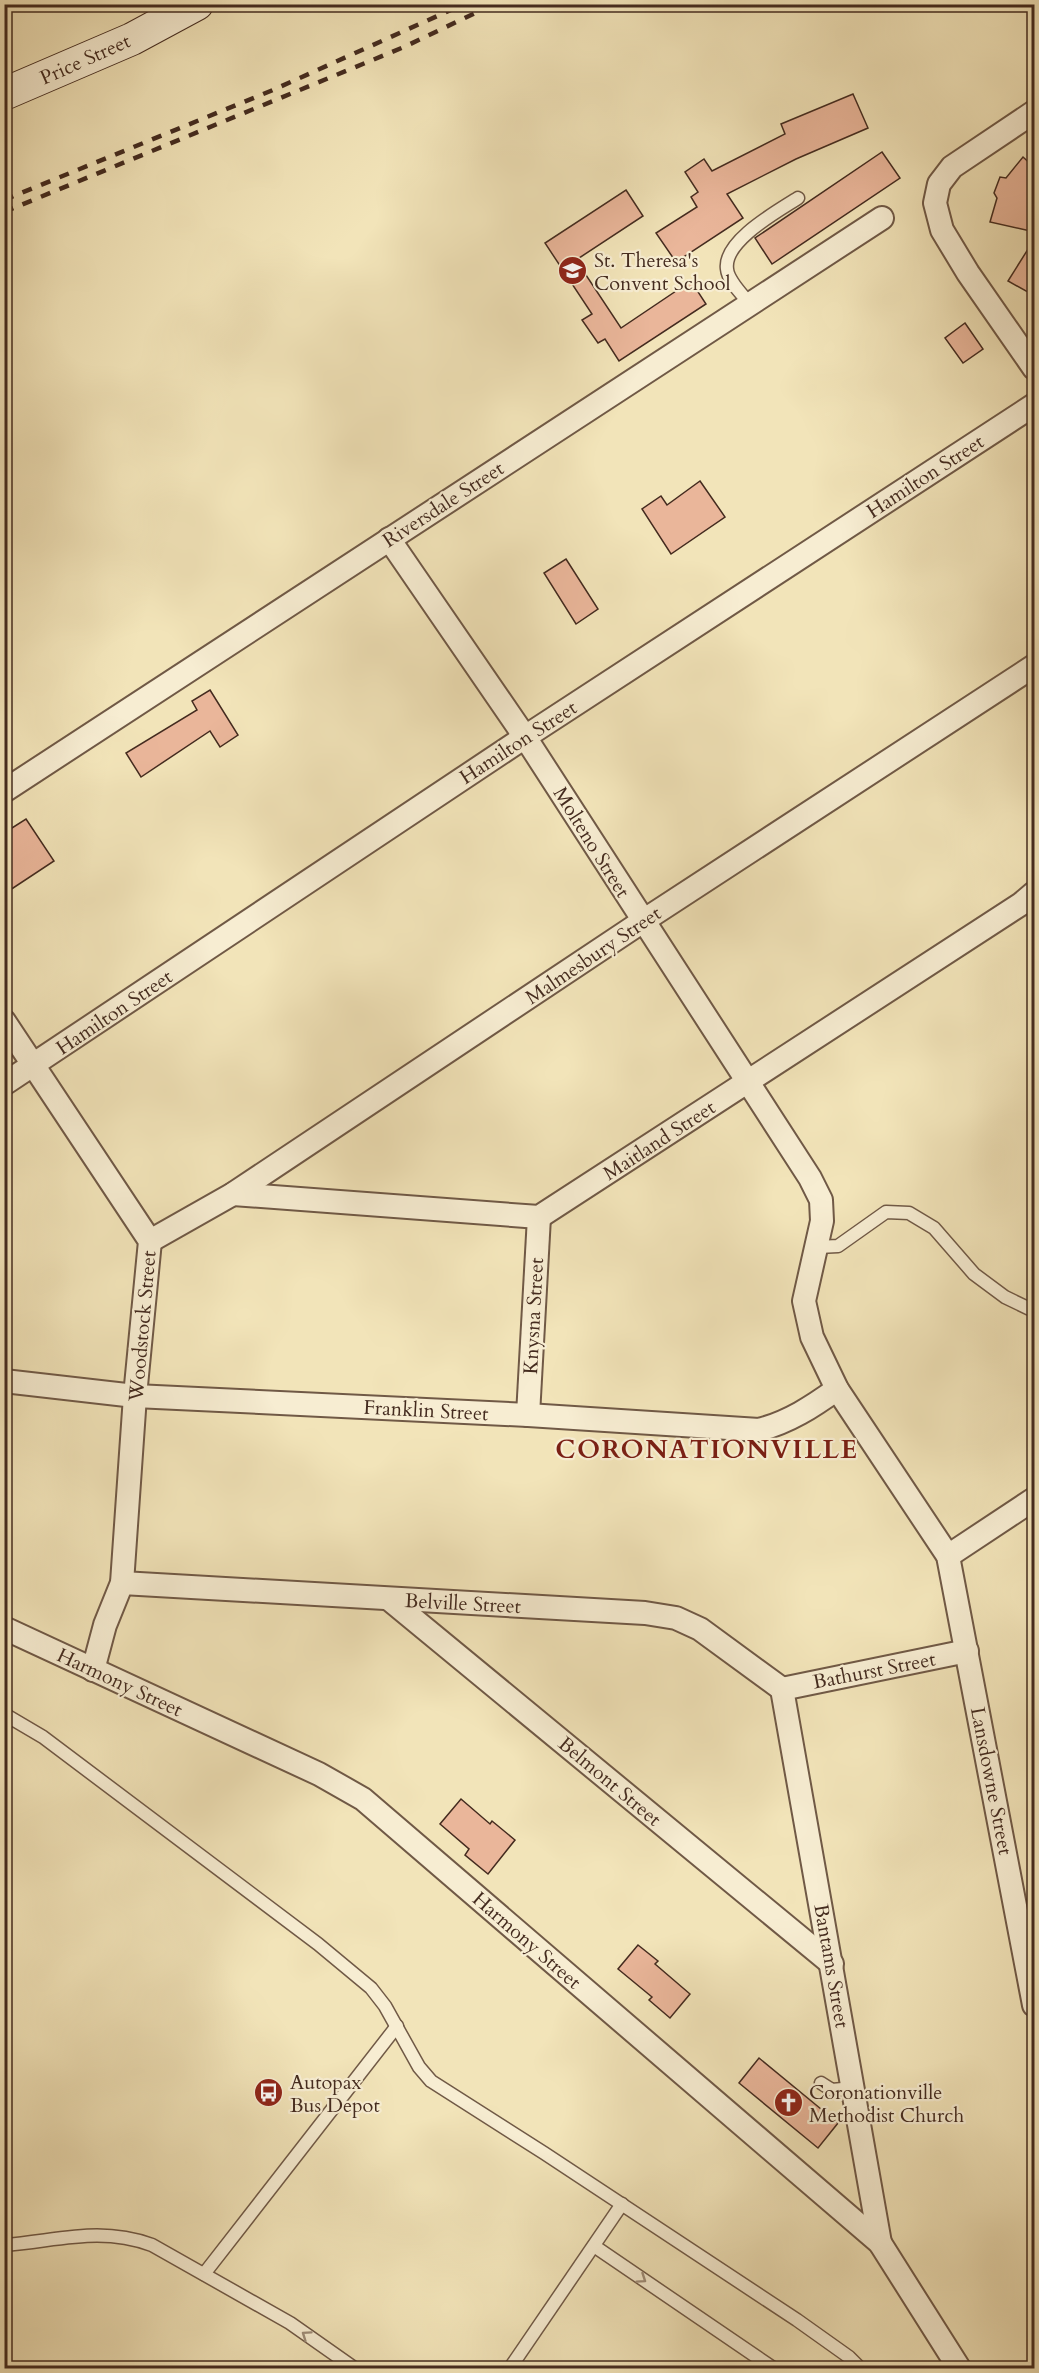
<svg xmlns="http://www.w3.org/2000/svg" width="1039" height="2373" font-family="Cardo,serif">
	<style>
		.building { fill: #eab69a; stroke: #442b1f; stroke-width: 1.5 }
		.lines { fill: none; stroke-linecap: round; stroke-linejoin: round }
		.lane-casing { stroke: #705946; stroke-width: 15 }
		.street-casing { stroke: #705946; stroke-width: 26 }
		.secondary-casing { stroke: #442b1f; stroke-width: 34 }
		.lane { stroke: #f7edd2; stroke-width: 12 }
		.street { stroke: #f7edd2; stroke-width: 22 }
		.secondary { stroke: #f7edd2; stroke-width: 32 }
		.rail { stroke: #442b1f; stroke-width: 4.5; stroke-dasharray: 10 10; stroke-linecap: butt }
		.oneway { stroke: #9e8c78 }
		.labels { text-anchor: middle; stroke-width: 4.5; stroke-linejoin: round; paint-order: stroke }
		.street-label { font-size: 20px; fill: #442b1f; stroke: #f7edd2 }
		.poi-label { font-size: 20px; fill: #442b1f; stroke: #f7edd2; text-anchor: start }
		.district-label { font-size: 26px; font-weight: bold; letter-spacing: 1.5px; fill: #7a1f14; stroke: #f7edd2 }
	</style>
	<rect width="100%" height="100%" fill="#f2e4b9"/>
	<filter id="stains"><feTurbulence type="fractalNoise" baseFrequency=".00333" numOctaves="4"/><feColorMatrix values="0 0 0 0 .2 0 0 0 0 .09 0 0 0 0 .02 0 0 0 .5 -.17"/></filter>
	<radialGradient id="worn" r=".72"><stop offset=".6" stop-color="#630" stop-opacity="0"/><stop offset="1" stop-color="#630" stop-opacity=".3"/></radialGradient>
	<g class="building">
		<path d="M853,94L868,128L796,159L727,194L743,218L676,262L656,233L697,207L691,197L698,192L685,172L704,159L712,171L785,134L781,124Z"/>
		<path d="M882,152L900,178L772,264L755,238Z"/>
		<path d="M1023,157L1035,168V232L990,222L997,198L994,193L1000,177L1006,178Z"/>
		<path d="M626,190L643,216L576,260L621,328L691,281L706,304L619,361L605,339L598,343L582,320L592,314L545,243Z"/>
		<path d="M1035,238V296L1008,281Z"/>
		<path d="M965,323L983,349L963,363L945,338Z"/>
		<path d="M700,481L725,517L671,554L642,509L661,496L667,505Z"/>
		<path d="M566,559L598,609L576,624L544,573Z"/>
		<path d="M210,690L238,735L220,747L210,731L141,777L126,753L197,710L192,701Z"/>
		<path d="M26,819L54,861L4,894V833Z"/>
		<path d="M461,1799L490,1824L492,1821L515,1840L488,1874L465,1855L469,1849L440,1824Z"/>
		<path d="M638,1945L658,1961L655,1964L690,1994L670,2018L649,2000L652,1997L618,1969Z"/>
		<path d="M759,2058L838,2123L818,2148L739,2083Z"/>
	</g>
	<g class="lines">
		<defs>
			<g id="lane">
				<path d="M750,304C742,294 728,281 727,269C723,241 778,211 798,198"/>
				<path d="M818,1247L838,1246L886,1212L909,1213L934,1228L974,1274L1005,1297L1034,1311"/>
				<path d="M4,1714L43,1737L318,1944L371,1988L385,2006L419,2067L431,2081L544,2153L797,2320L849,2357L860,2368"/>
				<path d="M821,2083L832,2090L853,2088"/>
				<path d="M4,2245C58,2241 99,2226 152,2245L290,2323L354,2368"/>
				<path d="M594,2246L773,2368"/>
				<path d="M204,2274L397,2026"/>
				<path d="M510,2368L622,2204"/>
			</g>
			<g id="street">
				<path d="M1034,112L952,167L939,184L935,203L942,230L968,273L1034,368"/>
				<path d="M389,539L525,737L810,1178L821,1200L822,1221L804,1301L812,1337L837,1389L948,1556L1034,2005"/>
				<path d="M4,791L882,218"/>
				<path d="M4,1021L150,1241L135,1396L122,1583L105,1625L93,1670"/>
				<path d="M4,1084L525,737L1034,405"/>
				<path d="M233,1194L539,1217L1021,904L1034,893"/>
				<path d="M150,1241L233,1194L643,921L1034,666"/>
				<path d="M4,1381L135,1396L528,1415L759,1430C789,1422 812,1407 837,1389"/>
				<path d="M528,1415L539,1217"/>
				<path d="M948,1556L1034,1499"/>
				<path d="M122,1583L645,1613L676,1618L700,1629L782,1689"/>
				<path d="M389,1599L832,1964"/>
				<path d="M4,1628L319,1774L363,1799L880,2243L959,2368"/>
				<path d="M782,1689L880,2243"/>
				<path d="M782,1689L967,1651"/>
			</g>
			<path id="secondary" d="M4,94L132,39L197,4"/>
		</defs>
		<use href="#lane" class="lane-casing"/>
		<use href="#street" class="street-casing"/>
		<use href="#secondary" class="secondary-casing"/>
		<use href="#lane" class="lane"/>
		<use href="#street" class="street"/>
		<use href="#secondary" class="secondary"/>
		<g class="rail">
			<path d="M4,200L273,90L464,4"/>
			<path d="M4,212L404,47L494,4"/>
		</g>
	</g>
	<defs><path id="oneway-chevron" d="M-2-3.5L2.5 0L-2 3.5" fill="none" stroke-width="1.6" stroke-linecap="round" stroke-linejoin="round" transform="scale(1.5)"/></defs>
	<g class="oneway">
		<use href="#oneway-chevron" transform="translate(642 2279) rotate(34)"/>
		<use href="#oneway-chevron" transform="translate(306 2335) rotate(-145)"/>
	</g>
	<defs>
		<symbol id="school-disc" viewBox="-11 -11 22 22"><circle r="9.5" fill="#8f2418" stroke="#f7edd2"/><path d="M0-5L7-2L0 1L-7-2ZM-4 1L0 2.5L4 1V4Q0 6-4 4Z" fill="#fff"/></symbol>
		<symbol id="bus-disc" viewBox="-11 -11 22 22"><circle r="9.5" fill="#8f2418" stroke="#f7edd2"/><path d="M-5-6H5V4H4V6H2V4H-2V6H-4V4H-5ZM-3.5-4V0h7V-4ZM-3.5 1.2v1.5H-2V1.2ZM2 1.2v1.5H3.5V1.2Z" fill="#fff"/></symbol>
		<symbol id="church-disc" viewBox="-11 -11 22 22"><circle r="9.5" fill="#8f2418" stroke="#f7edd2"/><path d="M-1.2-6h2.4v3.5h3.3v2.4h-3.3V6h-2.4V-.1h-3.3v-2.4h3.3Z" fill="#fff"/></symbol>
	</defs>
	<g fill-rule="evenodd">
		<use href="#school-disc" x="556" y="254" width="33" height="33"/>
		<use href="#bus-disc" x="252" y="2076" width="33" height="33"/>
		<use href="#church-disc" x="772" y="2086" width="33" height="33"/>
	</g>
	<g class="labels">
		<g class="street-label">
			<text transform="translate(85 59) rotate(-24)" y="7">Price Street</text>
			<text transform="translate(925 476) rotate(-33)" y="7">Hamilton Street</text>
			<text transform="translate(443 504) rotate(-33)" y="7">Riversdale Street</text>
			<text transform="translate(518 742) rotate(-33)" y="7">Hamilton Street</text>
			<text transform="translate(592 842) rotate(58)" y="7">Molteno Street</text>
			<text transform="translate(593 955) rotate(-34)" y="7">Malmesbury Street</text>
			<text transform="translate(114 1012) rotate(-34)" y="7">Hamilton Street</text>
			<text transform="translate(659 1140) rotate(-33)" y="7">Maitland Street</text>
			<text transform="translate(533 1316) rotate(-87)" y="7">Knysna Street</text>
			<text transform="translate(142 1326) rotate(-85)" y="7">Woodstock Street</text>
			<text transform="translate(426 1410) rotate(3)" y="7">Franklin Street</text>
			<text transform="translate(463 1603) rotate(3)" y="7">Belville Street</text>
			<text transform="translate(874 1670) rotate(-11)" y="7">Bathurst Street</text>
			<text transform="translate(120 1682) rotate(25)" y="7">Harmony Street</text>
			<text transform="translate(610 1781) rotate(40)" y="7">Belmont Street</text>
			<text transform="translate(992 1781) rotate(79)" y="7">Lansdowne Street</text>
			<text transform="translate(527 1940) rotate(41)" y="7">Harmony Street</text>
			<text transform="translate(832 1966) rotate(80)" y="7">Bantams Street</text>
		</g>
		<g class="poi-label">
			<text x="594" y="267">St. Theresa's<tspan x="594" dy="23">Convent School</tspan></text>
			<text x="290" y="2089">Autopax<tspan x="290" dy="23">Bus Depot</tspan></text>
			<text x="809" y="2099">Coronationville<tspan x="809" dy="23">Methodist Church</tspan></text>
		</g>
		<g class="district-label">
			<text x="707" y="1458">CORONATIONVILLE</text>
		</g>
	</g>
	<rect width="1039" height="2373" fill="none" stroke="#f2e4b9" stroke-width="24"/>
	<rect x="6" y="6" width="1027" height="2361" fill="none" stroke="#442b1f" stroke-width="3"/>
	<rect x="12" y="12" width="1015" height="2349" fill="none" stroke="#442b1f" stroke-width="1.5"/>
	<rect width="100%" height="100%" filter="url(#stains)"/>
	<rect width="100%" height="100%" fill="url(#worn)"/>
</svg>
